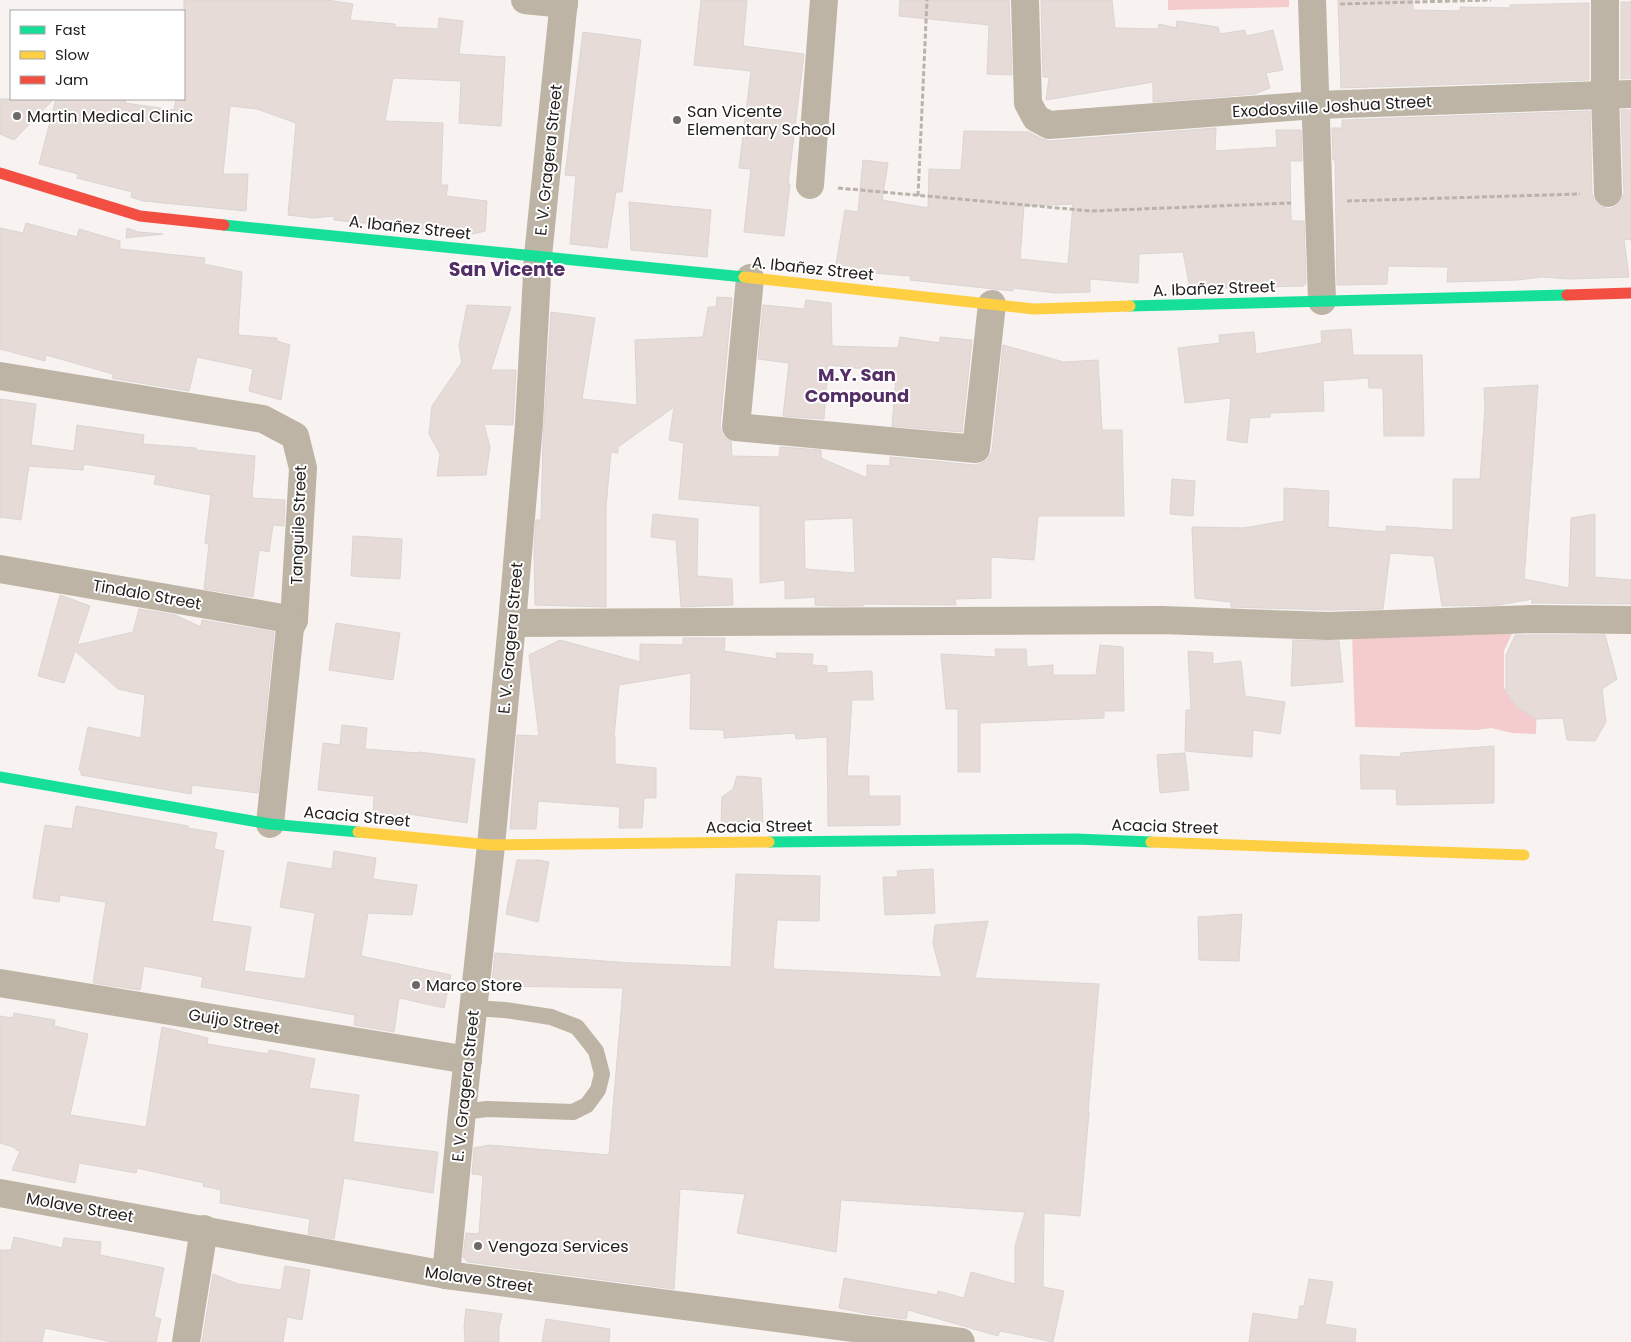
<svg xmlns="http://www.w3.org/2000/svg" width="1631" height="1342" font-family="Poppins,sans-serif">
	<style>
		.green { fill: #f4cccd }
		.building { fill: #e7dbd7; stroke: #dad5d3; fill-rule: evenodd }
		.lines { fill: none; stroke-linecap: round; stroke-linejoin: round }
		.path { stroke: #bbb3aa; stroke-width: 3; stroke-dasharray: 5 2.5; stroke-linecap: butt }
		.lane { stroke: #beb4a5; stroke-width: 16 }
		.street { stroke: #beb4a5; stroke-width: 28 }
		.fast { stroke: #16e098; stroke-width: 11 }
		.slow { stroke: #ffcf43; stroke-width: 11 }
		.jam { stroke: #f24e42; stroke-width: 11 }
		.poi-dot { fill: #6c6866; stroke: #fff; stroke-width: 2 }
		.labels { text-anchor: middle; stroke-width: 4; stroke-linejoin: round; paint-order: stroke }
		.street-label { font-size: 16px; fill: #201d1b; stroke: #fff }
		.poi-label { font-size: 16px; fill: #201d1b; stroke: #fff; text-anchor: start }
		.neighbourhood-label { font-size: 18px; font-weight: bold; fill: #542e66; stroke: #fff }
		.quarter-label { font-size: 19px; font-weight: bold; fill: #542e66; stroke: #fff }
	</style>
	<rect width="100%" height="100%" fill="#f8f3f0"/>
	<g class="green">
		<path d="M1168,0H1289V7L1168,10Z"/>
		<path d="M1513,632L1504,651V688L1514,701H1537L1536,734L1512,733L1491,728L1477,730L1355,727L1352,634Z"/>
	</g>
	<g class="building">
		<path d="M184,0H327L353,4L350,20L395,24V27L438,29L439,18L463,21L459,54L505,57L501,126L459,123L461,81L393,78L385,121L443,123L441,185H448L446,196L487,201L485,231L473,234L441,229V231L334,220V216L313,218L288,215L296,123L257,109L230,106L223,174H248L246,211L143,201L131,197L132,192L77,178L78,174L39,164L56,99H126L125,103L174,110L176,99H184Z"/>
		<path d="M701,0H747L743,46L804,54L788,184H790L784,236L744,232L751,169L739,168L751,71L694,65Z"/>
		<path d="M900,0H1009L1012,75L987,74L989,25L899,16Z"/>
		<path d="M1041,0H1112L1115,28L1158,29L1159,24L1176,28L1177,21L1218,27L1220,34L1245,30L1246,36L1273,30L1283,70L1266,73L1270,88L1255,94L1153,102V82L1046,100L1049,77H1043Z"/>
		<path d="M1338,0H1413V10L1460,11V7L1510,8V5L1589,3V80L1341,88Z"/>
		<path d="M1621,2H1631V78L1621,79Z"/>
		<path d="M583,32L641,40L622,192H616L607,248L570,244L576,176L565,175Z"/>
		<path d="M0,99H54L14,140L0,134Z"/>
		<path d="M1621,110H1631V240L1624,239L1629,277L1570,279L1542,277L1518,280L1447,282L1448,267L1388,266L1387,284L1337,285L1335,160H1333L1332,128H1342V120L1590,111L1592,194L1595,201L1600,206L1609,209L1616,206L1621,201L1624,193Z"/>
		<path d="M1216,128L1215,151L1277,147L1276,130H1301L1302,161H1290L1291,221H1304L1306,284H1304V286L1190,289L1183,252L1139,254L1138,283L1090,279V292L1055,293L1013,288V291L910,280L911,276L835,270L845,210L858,212L863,160L888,163L882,200L928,208L929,169L961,170L964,131L1029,132L1042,139L1050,141ZM1073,204L1068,264L1020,259L1024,206Z"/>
		<path d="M629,202L711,210L707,257L631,250Z"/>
		<path d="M26,223L77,237L79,229L120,241V249L205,258L204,264L242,272L238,335L277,338V341L290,345L281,400L249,391L253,369L197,357L189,391L116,379L112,378L113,374L46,355L45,361L0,349V228L23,233Z"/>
		<path d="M127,228L138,232L163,234L126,238Z"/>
		<path d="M717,297L732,298L720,426L722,434L727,439L731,441L732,456L779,457L780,447L821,450V458L867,478V465L890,466V457L975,465L982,463L988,459L992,451L1003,345L1064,362L1098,360L1102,430H1122L1124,516H1038L1034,560L991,557V598L955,599L956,605L863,604V606H832L815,605V597L785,599V580L760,583V506L679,499L684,443L669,440L674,407L618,447V453L611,452L606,507V607L535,605L534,547L536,520H541L543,439L551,312L595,318L582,399L637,405L635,340L703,337L708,307H716ZM853,518L855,573L805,569L804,520Z"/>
		<path d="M806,300L831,303L832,346L898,348L900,337L940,343V337L972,340L962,432L892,426L896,378H894L895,372L828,365L824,419L783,416L789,363L758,359L763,305L804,309Z"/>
		<path d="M467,305L511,307L491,370H516L513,425L484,424L490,447L486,475L437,476L440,454L429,434L432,406L462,362L459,346Z"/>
		<path d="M1351,329L1353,355H1422L1424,436H1384L1383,388H1369L1368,378L1323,381L1324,411L1270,413V417L1250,418L1247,443L1227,440L1231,398L1185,403L1178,348L1220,343L1219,335L1254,332L1256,354L1322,343L1321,331Z"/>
		<path d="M1538,385L1524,579L1569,588L1571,518L1595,514V577L1631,580V604L1531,603L1533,599L1499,605L1442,606L1434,556L1390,553L1383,609L1328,610L1231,607V602L1195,598L1192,527L1244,528L1284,521V488L1329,491L1328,527L1386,532V526L1453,530V479H1480L1485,408L1484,388Z"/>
		<path d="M0,399L36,404L31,445L74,451L77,425L144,435L143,444L196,448V450L255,456L252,498L285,500L284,526L273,525L269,552L259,550L253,597L204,589L209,544L205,543L211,495L154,484L156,475L84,464L83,470L29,466L21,520L0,517Z"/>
		<path d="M1172,479L1195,481L1193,516L1170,514Z"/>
		<path d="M653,514L698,519L697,576L732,579L733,605L681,607L676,540L651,537Z"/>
		<path d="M353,536L402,539L400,579L351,576Z"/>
		<path d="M60,595L90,606L77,645L133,632L139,609L175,615L201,627L202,620L274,632L258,793L192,785L191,794L81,775V771L79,770L88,727L141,738L145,695L118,689L75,651L64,683L38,676Z"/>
		<path d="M336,623L400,633L393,680L329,670Z"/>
		<path d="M1515,635H1605L1617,679L1602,689L1606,722L1595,741L1567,740L1563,718L1536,719L1516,706L1506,693V655Z"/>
		<path d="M683,638H725L724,651L777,659L776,653L813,654L812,665L827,666V673L872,671L873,700H852L847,776H869V796H900V825L828,826L827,737L796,739L795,733L724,738V730L690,729L691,673L619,685L614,737H615V764L656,768V798H644L642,828H619L620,807L538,801L536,829H510L517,735L539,736L529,655L560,640L640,662V644L683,645Z"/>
		<path d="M1293,640L1339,641L1343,682L1291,686Z"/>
		<path d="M1100,645L1123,647L1124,711H1104V718L980,723V772H958V709H946L941,654L996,657L995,649H1026L1027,667L1053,665V675H1096Z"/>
		<path d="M1188,651L1213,653V664L1241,661L1245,696L1285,702L1280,734L1253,730L1252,757L1185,751L1186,710H1191Z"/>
		<path d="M342,725L367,728L365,749L419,753V752L475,759L467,823L409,814V821L373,818L374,796L318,790L323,743L340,745Z"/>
		<path d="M1494,746V803L1397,805L1396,789H1361L1360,755L1400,757L1401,753Z"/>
		<path d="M1185,753L1189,790L1160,793L1157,755Z"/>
		<path d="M737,776L761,778L763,822L754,827H721L722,797L733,789Z"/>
		<path d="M76,806L188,826V828L217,833L214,849L224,851L212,921L251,927L244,971L305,979L315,913L280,907L288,862L332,869L334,851L376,858L373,879L417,885L412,915L368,913L361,956L451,975L444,1008L399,998L394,1032L354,1025L355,1015L201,987L203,977L144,966L140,990L93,983L106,902L60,895L59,902L33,898L45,825L72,829Z"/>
		<path d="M517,860H539L549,862L538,922L506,914Z"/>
		<path d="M933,869L935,913L885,915L883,877H898L897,871Z"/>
		<path d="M736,874L820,876L819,921L777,920L773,969L942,977L933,944L935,925L988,921L975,978L1099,984L1088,1112H1089L1080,1216L1044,1213L1043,1287L1064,1291L1053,1342L1000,1331L998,1336L908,1310L906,1319L868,1314L839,1308L844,1278L937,1295L938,1291L964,1298L971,1272L1015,1284V1246L1025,1212L841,1200L836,1252L737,1233L745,1194L680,1189L674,1289L468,1262L463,1257L466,1233L479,1234L483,1175L472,1174L474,1148L489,1145L609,1155L623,988L501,986L492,982L495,953L632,963L731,967Z"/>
		<path d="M1242,914L1239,961L1199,960L1198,917Z"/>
		<path d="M14,1013L55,1020L54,1026L88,1034L70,1115L146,1127L162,1027L208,1038L207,1044L268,1054L269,1050L315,1059L309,1088L359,1095L353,1142L438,1152L433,1193L344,1178L334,1239L308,1234L310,1219L220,1203L221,1190L203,1186L204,1183L137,1168L136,1173L79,1163L75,1183L12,1170L20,1151L16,1150V1148L0,1143V1016L13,1018Z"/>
		<path d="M14,1237L62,1248L64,1238L101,1242L100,1255L164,1268L154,1317L161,1319L156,1342H112L45,1328L42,1342H0V1250H11Z"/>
		<path d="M285,1266L310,1270L302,1320L287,1317L283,1342H202L213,1274L238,1284L281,1290Z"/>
		<path d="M1309,1279L1333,1282L1325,1324L1356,1329L1355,1342H1249L1253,1313L1298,1320L1300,1306H1304Z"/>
		<path d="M466,1309L502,1314L499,1327V1342H465L464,1326Z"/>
		<path d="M546,1319L610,1329L609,1342H542Z"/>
	</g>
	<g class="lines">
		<g class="path">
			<path d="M1340,4L1491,0"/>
			<path d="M838,188L1091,211L1291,203"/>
			<path d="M918,196L927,0"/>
			<path d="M1347,201L1580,194"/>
		</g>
		<path class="lane" d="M462,1112L487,1109L573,1112L587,1105L598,1090L602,1074L596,1051L577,1027L551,1017L505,1010L473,1008"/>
		<g class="street">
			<path d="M525,0L564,4"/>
			<path d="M1025,0L1028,103L1036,118L1049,125L1316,105L1631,94"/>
			<path d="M1312,0L1322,301"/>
			<path d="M1605,0V94L1608,193"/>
			<path d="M810,185L824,0"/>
			<path d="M750,278L736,427L976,449L992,304"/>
			<path d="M0,376L263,419L295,436L303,468L294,620L290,628L270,824"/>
			<path d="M0,569L294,620"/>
			<path d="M512,623L1162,620L1328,626L1534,619L1631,620"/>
			<path d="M0,983L468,1060"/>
			<path d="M0,1193L446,1275L961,1342"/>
			<path d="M446,1275L462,1112L491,845L512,623L529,424L538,256L564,0"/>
			<path d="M186,1342L204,1229"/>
		</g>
		<g class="fast">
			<path d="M224,225L744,277"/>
			<path d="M1130,306L1567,295"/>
			<path d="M0,777L270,824L358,832"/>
			<path d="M769,842L1076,839L1151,842"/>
		</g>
		<g class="slow">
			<path d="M744,277L1034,309L1130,306"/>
			<path d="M358,832L491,845L769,842"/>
			<path d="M1151,842L1524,855"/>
		</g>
		<g class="jam">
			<path d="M0,173L140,216L224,225"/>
			<path d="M1567,295L1631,293"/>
		</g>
	</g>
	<g class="poi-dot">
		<circle cx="17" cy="116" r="5"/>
		<circle cx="677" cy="120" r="5"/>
		<circle cx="416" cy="985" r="5"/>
		<circle cx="478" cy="1246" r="5"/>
	</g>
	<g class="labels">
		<g class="street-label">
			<text transform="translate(1332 106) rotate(-3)" y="6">Exodosville Joshua Street</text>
			<text transform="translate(548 160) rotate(-84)" y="6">E. V. Gragera Street</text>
			<text transform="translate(410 227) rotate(6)" y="6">A. Ibañez Street</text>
			<text transform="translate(813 268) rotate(6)" y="6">A. Ibañez Street</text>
			<text transform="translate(1214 288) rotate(-2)" y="6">A. Ibañez Street</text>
			<text transform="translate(298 525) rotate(-88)" y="6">Tanguile Street</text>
			<text transform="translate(147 594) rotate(10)" y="6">Tindalo Street</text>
			<text transform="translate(510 638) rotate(-85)" y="6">E. V. Gragera Street</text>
			<text transform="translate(357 816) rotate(5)" y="6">Acacia Street</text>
			<text transform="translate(759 826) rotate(-1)" y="6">Acacia Street</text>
			<text transform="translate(1165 826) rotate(2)" y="6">Acacia Street</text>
			<text transform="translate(234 1021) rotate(9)" y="6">Guijo Street</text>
			<text transform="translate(465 1086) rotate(-84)" y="6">E. V. Gragera Street</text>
			<text transform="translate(80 1207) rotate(10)" y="6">Molave Street</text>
			<text transform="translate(479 1279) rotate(8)" y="6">Molave Street</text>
		</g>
		<g class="poi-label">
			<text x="687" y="117">San Vicente<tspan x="687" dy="18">Elementary School</tspan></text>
			<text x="27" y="122">Martin Medical Clinic</text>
			<text x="426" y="991">Marco Store</text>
			<text x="488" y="1252">Vengoza Services</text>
		</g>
		<g class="neighbourhood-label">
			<text x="857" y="381">M.Y. San<tspan x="857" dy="21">Compound</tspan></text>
		</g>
		<g class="quarter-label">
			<text x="507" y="276">San Vicente</text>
		</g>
	</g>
	<rect x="10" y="10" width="175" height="90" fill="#ffffff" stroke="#a6a5a4"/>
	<rect x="20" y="26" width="25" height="8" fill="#16e098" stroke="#a6a5a4"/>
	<text x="55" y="35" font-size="15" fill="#201d1b">Fast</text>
	<rect x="20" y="51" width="25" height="8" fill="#ffcf43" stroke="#a6a5a4"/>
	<text x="55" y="60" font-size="15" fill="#201d1b">Slow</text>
	<rect x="20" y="76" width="25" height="8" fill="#f24e42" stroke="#a6a5a4"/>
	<text x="55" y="85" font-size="15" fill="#201d1b">Jam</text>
</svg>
